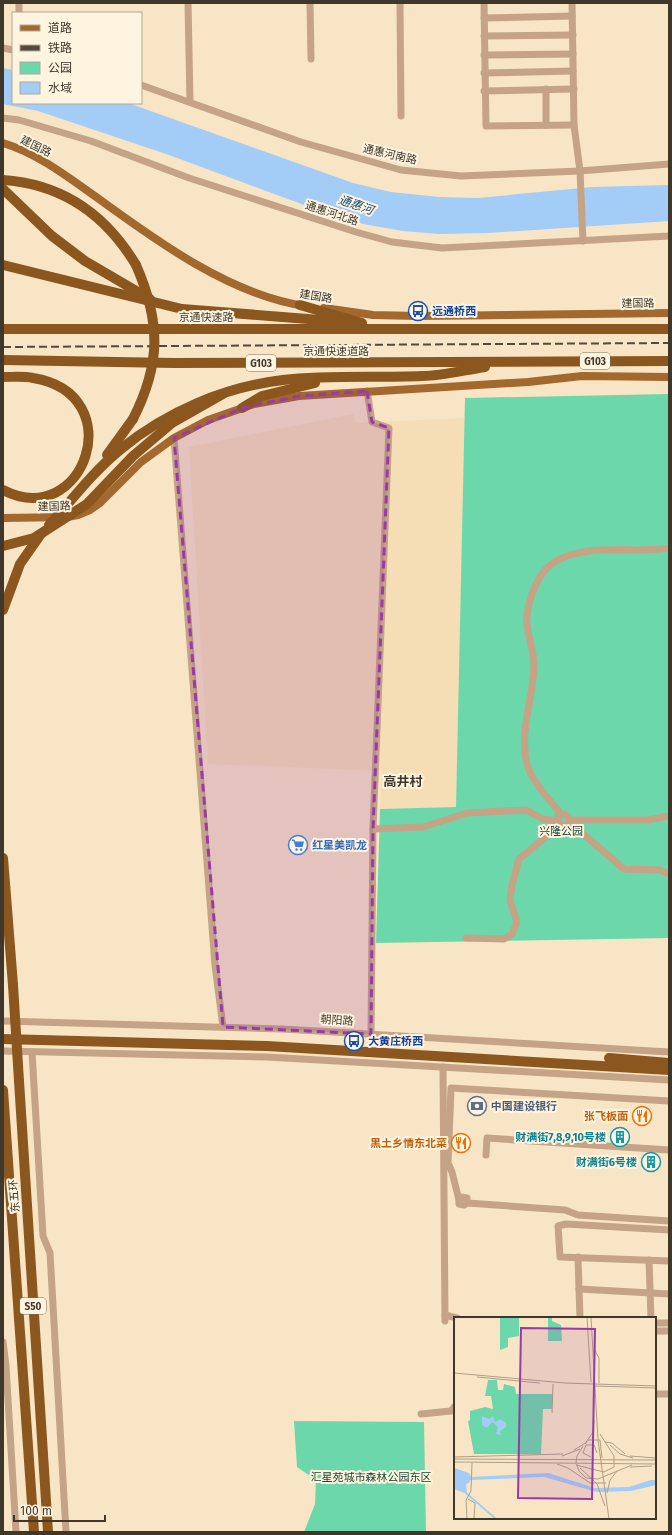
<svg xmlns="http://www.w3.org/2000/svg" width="672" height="1535" font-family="'Fira Sans','Noto Sans SC',sans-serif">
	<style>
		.built { fill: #f5deb6 }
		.green { fill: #6cd7ab }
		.water { fill: #a3ccf6 }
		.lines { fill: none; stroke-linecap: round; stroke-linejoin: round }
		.minor { stroke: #c4a387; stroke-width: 7 }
		.major { stroke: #a3682d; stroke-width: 8 }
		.highway { stroke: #8c571f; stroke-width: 10 }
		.rail { stroke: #524a3b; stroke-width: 2; stroke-dasharray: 8 4; stroke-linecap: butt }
		.highway-bridge { stroke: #8c571f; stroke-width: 10 }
		.marked { fill: #983ba5; fill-opacity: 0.2; stroke: #983ba5; stroke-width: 3; stroke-dasharray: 8 5; stroke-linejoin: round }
		.labels { text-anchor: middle; stroke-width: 4; stroke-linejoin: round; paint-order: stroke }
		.shield { fill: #fff4e0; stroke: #787061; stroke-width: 1 }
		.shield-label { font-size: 10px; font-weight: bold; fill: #3e372a }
		.street-label { font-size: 11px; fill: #3e372a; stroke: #fff4e0 }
		.transit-label { font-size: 11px; font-weight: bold; fill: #164399; stroke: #fff4e0; text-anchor: start }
		.park-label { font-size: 11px; fill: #174835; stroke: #fff4e0 }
		.shop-label { font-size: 11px; font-weight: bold; fill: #366cbe; stroke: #fff4e0; text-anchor: start }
		.service-label { font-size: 11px; font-weight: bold; fill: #4e5e75; stroke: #fff4e0; text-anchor: start }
		.food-label { font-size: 11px; font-weight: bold; fill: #c56008; stroke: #fff4e0; text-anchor: end }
		.culture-label { font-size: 11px; font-weight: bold; fill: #0d838f; stroke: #fff4e0; text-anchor: end }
		.water-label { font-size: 12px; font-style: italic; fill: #1c4d7a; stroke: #fff4e0 }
		.quarter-label { font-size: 13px; font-weight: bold; fill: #3e372a; stroke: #fff4e0 }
		.inset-river { fill: none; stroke: #a3ccf6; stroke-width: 2 }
		.inset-road { fill: none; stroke: #ae9f87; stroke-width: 1 }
		.view { fill: #983ba5; fill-opacity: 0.15; stroke: #983ba5; stroke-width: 2 }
		.inset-edge { fill: none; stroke: #3e372a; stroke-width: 2 }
	</style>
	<rect width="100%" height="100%" fill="#f8e5c5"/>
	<path class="built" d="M353,414L356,423L465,418L456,807L380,809L382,771L208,764L189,447Z"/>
	<g class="green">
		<path d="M669,394V938L376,943L380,809L456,807L465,398Z"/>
		<path d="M294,1421L424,1422L426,1532H304L315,1504L316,1480L297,1467Z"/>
	</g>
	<path class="water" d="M3,68L13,70V103H128L353,183L391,192L439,197L478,198L592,187L669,185V221L488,233L439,234L403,231L363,224L315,209L169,155L38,111L3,104Z"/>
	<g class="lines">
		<g class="minor">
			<path d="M188,3L190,101"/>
			<path d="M310,3L311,59"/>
			<path d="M400,3L401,116"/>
			<path d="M484,3L486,126L574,125"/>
			<path d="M572,3L574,125L580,171L583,241"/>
			<path d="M19,13V3"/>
			<path d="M484,18L572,16"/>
			<path d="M484,36L573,35"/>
			<path d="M3,48L13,50"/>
			<path d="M484,55L573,54"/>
			<path d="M484,73L573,71"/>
			<path d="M141,85L301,142L401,170L461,176L580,171L669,164"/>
			<path d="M546,89V125"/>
			<path d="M484,91L574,89"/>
			<path d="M3,118L19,120L91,141L189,178L356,232L392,242L442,248L669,236"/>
			<path d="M367,391L372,422L389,428L373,829L371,1034"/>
			<path d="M174,438L215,965L223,1027"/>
			<path d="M561,814C550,800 534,784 528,767C518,735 533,699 534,667C535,651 525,630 527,616C529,598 537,574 553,563C584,542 633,554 669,548"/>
			<path d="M571,820L565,814L558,816L560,825L563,826L568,824L571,820H648L669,816"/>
			<path d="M568,824L582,833L624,869L660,870L669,874"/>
			<path d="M373,829L423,827L467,813L526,810L543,819L557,821"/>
			<path d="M466,938L504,939L512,934L517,922L510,900L512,885L519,859L560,825"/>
			<path d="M3,1021L283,1029L669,1052"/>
			<path d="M3,1051L267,1057L669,1080"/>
			<path d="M32,1052L43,1236L50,1253L66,1532"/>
			<path d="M443,1067L445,1321"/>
			<path d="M486,1155L487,1138L669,1150"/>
			<path d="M459,1200L452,1172L448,1163L451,1088L669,1101"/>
			<path d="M467,1203V1198L461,1197L459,1200V1204L464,1205L467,1203L565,1210L578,1215L669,1221"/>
			<path d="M669,1230L566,1224L558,1226L560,1257L669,1261"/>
			<path d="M578,1257L579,1289L669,1294"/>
			<path d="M649,1260L651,1318"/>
			<path d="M579,1289L580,1318"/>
			<path d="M445,1315L457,1318"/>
			<path d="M655,1323H669"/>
			<path d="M655,1331H669"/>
			<path d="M3,1342L6,1366L16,1532"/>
			<path d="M655,1394H669"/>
			<path d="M421,1414L451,1411L455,1406"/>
		</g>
		<g class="major">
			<path d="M3,143C39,154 69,178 99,199C158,242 231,295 305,306"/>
			<path d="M324,308L373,315L418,316L669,313"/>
			<path d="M3,518L67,517L78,515L90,510L100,503L141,462L174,438L208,420L254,404L299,396L528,382L582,376L669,377"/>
		</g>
		<g class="highway">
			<path d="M3,180C63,184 106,215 136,265"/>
			<path d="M3,189L52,236L85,261L150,299"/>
			<path d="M3,265L182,309L346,322"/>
			<path d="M300,305L362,323"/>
			<path d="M3,329H669"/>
			<path d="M3,360L174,363L669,361"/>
			<path d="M3,377C13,377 24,376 33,378C132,394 84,532 3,490"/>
			<path d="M242,408L262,396L315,383"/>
			<path d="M107,455L133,419"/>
			<path d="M66,506C83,486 100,466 121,449C166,412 224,387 283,380C329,375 376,378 422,376C443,376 464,370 485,367"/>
			<path d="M3,610L20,564L41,534"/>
			<path d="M3,858L13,985"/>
			<path d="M3,1039L267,1046L669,1070"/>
			<path d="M609,1058L669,1063"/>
			<path d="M19,1081L48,1532"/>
			<path d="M3,1090L34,1532"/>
		</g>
		<path class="rail" d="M3,347L669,343"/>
		<g class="highway-bridge">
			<path d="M133,419C161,364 161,322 136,265"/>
			<path d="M49,525L66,506"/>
			<path d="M3,546L34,538L87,504L133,456L172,423L223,394"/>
			<path d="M13,985L19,1081"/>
		</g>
	</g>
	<path class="marked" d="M367,391L372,422L389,428L373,829L371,1034L223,1027L174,438L242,408L299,396Z"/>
	<defs>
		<symbol id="bus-ring" viewBox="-11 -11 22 22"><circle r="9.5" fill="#fff4e0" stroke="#1a4fb4" stroke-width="1.5"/><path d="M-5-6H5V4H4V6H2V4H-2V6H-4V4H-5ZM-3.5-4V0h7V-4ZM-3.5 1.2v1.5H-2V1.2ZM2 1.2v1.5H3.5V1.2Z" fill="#1a4fb4"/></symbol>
		<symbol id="supermarket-ring" viewBox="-11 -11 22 22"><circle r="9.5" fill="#fff4e0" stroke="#3f7fe0" stroke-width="1.5"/><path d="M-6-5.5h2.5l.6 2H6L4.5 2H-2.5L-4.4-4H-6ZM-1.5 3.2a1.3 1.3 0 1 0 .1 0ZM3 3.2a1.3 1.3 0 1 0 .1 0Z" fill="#3f7fe0"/></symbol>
		<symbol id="bank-ring" viewBox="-11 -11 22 22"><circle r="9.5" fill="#fff4e0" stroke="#5c6f8a" stroke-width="1.5"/><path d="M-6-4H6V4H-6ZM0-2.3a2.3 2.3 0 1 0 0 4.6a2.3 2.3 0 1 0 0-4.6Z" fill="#5c6f8a"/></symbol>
		<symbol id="restaurant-ring" viewBox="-11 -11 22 22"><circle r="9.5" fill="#fff4e0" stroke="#e8710a" stroke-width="1.5"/><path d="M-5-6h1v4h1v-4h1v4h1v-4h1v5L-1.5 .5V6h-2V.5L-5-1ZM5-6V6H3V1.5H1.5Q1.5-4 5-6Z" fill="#e8710a"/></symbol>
		<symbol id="building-ring" viewBox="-11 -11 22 22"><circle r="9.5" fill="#fff4e0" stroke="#0f9aa8" stroke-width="1.5"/><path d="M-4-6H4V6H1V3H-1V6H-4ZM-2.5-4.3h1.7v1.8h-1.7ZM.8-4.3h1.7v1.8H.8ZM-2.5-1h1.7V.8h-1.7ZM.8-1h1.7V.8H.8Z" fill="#0f9aa8"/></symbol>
	</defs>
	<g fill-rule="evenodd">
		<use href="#bus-ring" x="407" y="300" width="22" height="22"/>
		<use href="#supermarket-ring" x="287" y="834" width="22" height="22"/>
		<use href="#bus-ring" x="343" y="1030" width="22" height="22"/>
		<use href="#bank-ring" x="466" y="1095" width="22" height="22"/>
		<use href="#restaurant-ring" x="631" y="1105" width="22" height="22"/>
		<use href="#building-ring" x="609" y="1126" width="22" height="22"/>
		<use href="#restaurant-ring" x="450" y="1132" width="22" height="22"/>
		<use href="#building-ring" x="640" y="1151" width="22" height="22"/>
	</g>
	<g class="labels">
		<g class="shield">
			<rect x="580" y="353" width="30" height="16" rx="3"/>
			<rect x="246" y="355" width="30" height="16" rx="3"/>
			<rect x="20" y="1298" width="26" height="16" rx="3"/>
		</g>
		<g class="shield-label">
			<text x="595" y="365">G103</text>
			<text x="261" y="367">G103</text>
			<text x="33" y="1310">S50</text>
		</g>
		<g class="street-label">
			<text transform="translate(36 146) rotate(26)" y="4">建国路</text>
			<text transform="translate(390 154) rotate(13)" y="4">通惠河南路</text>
			<text transform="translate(332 213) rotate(18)" y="4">通惠河北路</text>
			<text transform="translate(316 296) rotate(9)" y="4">建国路</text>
			<text transform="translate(638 303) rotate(-1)" y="4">建国路</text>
			<text x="206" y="321">京通快速路</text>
			<text x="336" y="355">京通快速道路</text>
			<text transform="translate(54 506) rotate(-2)" y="4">建国路</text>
			<text transform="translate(337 1020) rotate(4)" y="4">朝阳路</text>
			<text transform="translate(14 1196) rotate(-94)" y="4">东五环</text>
		</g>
		<g class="transit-label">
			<text x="432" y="315">远通桥西</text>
			<text x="368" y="1045">大黄庄桥西</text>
		</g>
		<g class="park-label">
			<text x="561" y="835">兴隆公园</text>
			<text x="371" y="1481">汇星苑城市森林公园东区</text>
		</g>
		<g class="shop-label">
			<text x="312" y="849">红星美凯龙</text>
		</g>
		<g class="service-label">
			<text x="491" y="1110">中国建设银行</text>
		</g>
		<g class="food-label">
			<text x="628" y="1120">张飞板面</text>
			<text x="447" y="1147">黑土乡情东北菜</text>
		</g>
		<g class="culture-label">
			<text x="606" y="1141">财满街7,8,9,10号楼</text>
			<text x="637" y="1166">财满街6号楼</text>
		</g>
		<g class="water-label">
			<text transform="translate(356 205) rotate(19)" y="4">通惠河</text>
		</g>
		<g class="quarter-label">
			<text x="403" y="786">高井村</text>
		</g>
	</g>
	<g transform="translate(454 1317)">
		<rect width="202" height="202" fill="#f8e5c5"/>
		<path d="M46,0H65V19L54,21V30L46,33ZM94,0H98V4L107,8L108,24H94ZM34,63H43L44,73H49L50,67L61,70L62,77H98V92H89L87,137H20L14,104L16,103V94L31,90L39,92L37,79H31Z" fill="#6cd7ab"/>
		<path d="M28,99L35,102L39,99L41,105L46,102L52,106V110L46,114L47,118L42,117L44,110L38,105L33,111L28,108ZM0,151L15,156L17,160L94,156L141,171L175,170L197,163H202V168L177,174L143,175L90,160L16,163L15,166L12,167L13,177L0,172Z" fill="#a3ccf6"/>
		<path class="inset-river" d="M12,176L42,202"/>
		<path class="inset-road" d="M133,0L137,65M137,0L144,123L155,202M140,32L145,41V66M0,56L111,66L202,69M23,60L86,66M141,69L202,71M98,96L99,67M134,123H146L148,141M151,125L158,126L171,137M131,127L139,115L140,103M156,128L166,137L179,141M129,129L123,139L122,146L125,154L132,161L144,162L178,148M120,133L133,125M108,139L126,132M176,139L202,141M0,140L109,137M137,140L129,136L132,128H140L143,136M0,142L202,143M0,145L202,147M103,147L114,151L136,166H152M122,148L150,155L160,150V139L146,117M176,150L198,149M126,151L143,167L151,189M153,176L156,163L163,154M14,182L21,186L20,202M13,202L12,183L17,174L18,146"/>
		<path class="view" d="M67,11L141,12L138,182L64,181Z"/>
		<rect width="202" height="202" class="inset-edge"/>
	</g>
	<rect width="672" height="1535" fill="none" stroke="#3e372a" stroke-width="8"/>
	<rect x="12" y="12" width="130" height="92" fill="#fff4e0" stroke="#b2a897"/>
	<rect x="20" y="25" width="20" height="6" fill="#a3682d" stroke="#b2a897"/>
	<text x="48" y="32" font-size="12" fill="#3e372a">道路</text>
	<rect x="20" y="45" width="20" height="6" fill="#524a3b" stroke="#b2a897"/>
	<text x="48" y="52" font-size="12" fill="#3e372a">铁路</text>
	<rect x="20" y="62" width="20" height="12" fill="#6cd7ab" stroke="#b2a897"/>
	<text x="48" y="72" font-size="12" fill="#3e372a">公园</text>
	<rect x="20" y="82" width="20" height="12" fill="#a3ccf6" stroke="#b2a897"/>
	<text x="48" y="92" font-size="12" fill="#3e372a">水域</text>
	<path d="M14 1515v6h91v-6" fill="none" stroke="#3e372a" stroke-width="2"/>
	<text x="20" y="1515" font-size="12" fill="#3e372a" stroke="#fff4e0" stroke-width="3" paint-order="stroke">100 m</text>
</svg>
